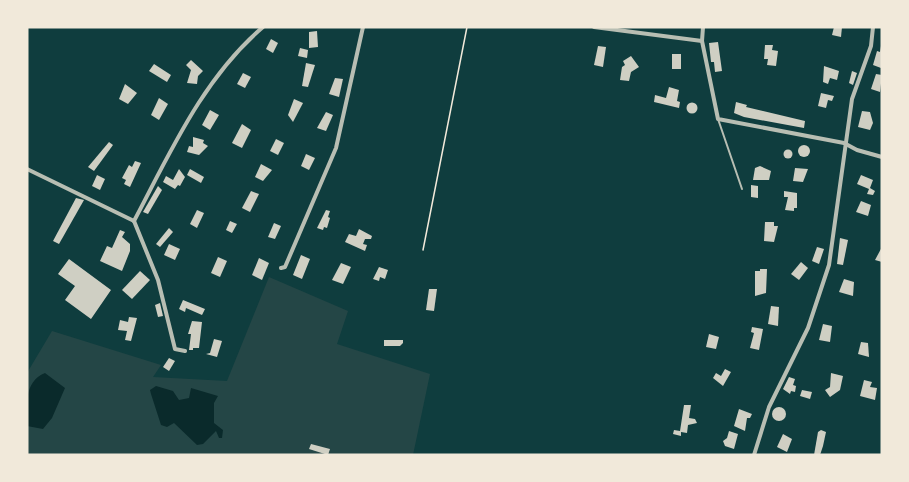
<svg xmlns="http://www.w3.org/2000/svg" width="909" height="482" font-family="'Public Sans',sans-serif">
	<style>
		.green { fill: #244646 }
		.water { fill: #0a2a2b }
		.building { fill: #cfcfc3 }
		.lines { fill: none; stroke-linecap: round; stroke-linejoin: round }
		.path { stroke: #f1e9da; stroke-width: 1.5 }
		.service { stroke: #b8beb3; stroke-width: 2 }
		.minor { stroke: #b8beb3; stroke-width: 4 }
	</style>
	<rect width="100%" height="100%" fill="#0f3d3e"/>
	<path class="green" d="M269,277L348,311L337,344L430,374L413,455H27V373L52,331L161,365L153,377L227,381Z"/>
	<g class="water">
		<path d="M45,373L65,388L52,418L43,429L27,426C27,407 23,382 45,373Z"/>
		<path d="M156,386L173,391L179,400L189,398L191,388L218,396L214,403V423L223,430L222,438H219L216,431L203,444L197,445L174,423L167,427L161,425L151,394L150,390Z"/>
	</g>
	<g class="building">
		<path d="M834,27H842L841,37L832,35Z"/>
		<path d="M317,31L318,47L309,48V32Z"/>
		<path d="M271,39L278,43L273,53L266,49Z"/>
		<path d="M718,42L722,71L715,72L714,62H711L709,43Z"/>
		<path d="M765,45H773L772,50L778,51L776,66L767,65L768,59H764Z"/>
		<path d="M598,46L606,47L603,67L594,65Z"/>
		<path d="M881,46L882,64L881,68L873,65L877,51L880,52Z"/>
		<path d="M300,48L308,50L307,58L298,56Z"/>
		<rect x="672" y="54" width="9" height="15"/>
		<path d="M631,56L639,67L631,72L629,81L620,80L622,67L625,65L623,61Z"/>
		<path d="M191,60L203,71L198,76L197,84L187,83L191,70L186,65Z"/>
		<path d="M306,63L315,65L308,87L302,86Z"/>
		<path d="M154,64L171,75L167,82L149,71Z"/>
		<path d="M824,66L839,71L837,80L830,78L828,84L823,82Z"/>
		<path d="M852,71L857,73L853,85L849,83Z"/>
		<path d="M243,73L251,77L245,88L237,84Z"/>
		<path d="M876,74L882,75L880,92L871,89Z"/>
		<path d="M335,78L343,79L339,97L329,94Z"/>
		<path d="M125,84L137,93L128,104L119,99Z"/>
		<path d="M669,87L679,90L677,101L680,102L679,108L654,102L655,95L666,98Z"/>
		<path d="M821,93L834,96L832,101L828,100L826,108L818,106Z"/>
		<path d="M159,98L168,104L159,120L151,115Z"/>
		<path d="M294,99L303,103L293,122L288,115Z"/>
		<path d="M736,102L747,105L746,107L805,121L804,128L744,117L734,113Z"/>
		<circle cx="692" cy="108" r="5.5"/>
		<path d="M210,110L219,115L210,130L202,125Z"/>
		<path d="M862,111L870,112L873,123L870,130L858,127Z"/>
		<path d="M326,112L333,115L326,131L317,128Z"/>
		<path d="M242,124L251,130L242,148L232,143Z"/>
		<path d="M193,137L204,140L203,143L208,146L199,155L187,152L189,146L193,147Z"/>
		<path d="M276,139L284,143L278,155L270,151Z"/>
		<path d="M109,142L113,145L94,171L88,167Z"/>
		<circle cx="804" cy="151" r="6"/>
		<circle cx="788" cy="154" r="4.5"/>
		<path d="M306,154L315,158L309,170L301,166Z"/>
		<path d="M135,161L141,163L130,187L124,184L126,180L122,178L129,165L132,167Z"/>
		<path d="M261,164L272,170L263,181L255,177Z"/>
		<path d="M760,166L771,171L769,180H753L755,168Z"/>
		<path d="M795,168L808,169L803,182L793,181Z"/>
		<path d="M179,169L185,177L180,186L178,185L175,189L163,182L166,176L173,180Z"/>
		<path d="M190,169L204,177L201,183L187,175Z"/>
		<path d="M97,175L105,179L100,190L92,186Z"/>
		<path d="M861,175L873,180L870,188L875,191L873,195L867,194L869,189L857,184Z"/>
		<path d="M751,185L758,186V198L751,197Z"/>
		<path d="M158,186L162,190L148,214L143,212Z"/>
		<path d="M251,191L259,194L250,212L242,208Z"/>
		<path d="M784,191L797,193V208H794V211L785,210L788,197H784Z"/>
		<path d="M76,198L84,200L59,244L53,241Z"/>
		<path d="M861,201L871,205L868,216L856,212Z"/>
		<path d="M197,210L204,213L197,228L190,224Z"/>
		<path d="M326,210L330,211L328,217L330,218L327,228L324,227L323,230L317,228Z"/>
		<path d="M230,221L237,224L232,233L226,230Z"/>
		<path d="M765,222H774V226H778L774,242L764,241Z"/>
		<path d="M274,223L281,226L275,239L268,237Z"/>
		<path d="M169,228L173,232L160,247L156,244Z"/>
		<path d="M359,229L372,236L371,239H365L363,244L367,245L365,251L345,242L349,234L356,236Z"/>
		<path d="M120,230L125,232L122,237L130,244V251L122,271L100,261L107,246L112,248Z"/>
		<path d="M840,238L848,240L843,265L837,264Z"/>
		<path d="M169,244L180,249L175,260L164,255Z"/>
		<path d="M817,247L824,249L819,264L812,261Z"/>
		<path d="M882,247V262L875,260Z"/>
		<path d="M301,255L310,259L302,279L293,275Z"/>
		<path d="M218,257L227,261L220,277L211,273Z"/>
		<path d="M259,258L269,263L262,280L252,275Z"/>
		<path d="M69,259L111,290L91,319L65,300L75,286L58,274Z"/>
		<path d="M801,262L808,268L799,280L791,274Z"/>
		<path d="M341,263L351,267L343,284L332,280Z"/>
		<path d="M379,267L388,270L385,279L380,277L379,281L373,279Z"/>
		<path d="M760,269H767L766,293L755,296V271H760Z"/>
		<path d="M140,271L150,280L132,299L122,290Z"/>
		<path d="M844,279L854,282L853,296L839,292Z"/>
		<path d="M429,289H437L434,311L426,310Z"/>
		<path d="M183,300L205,309L202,315L186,308L185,312L179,309Z"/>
		<path d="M160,303L163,316L158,317L155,305Z"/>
		<path d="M771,306L779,307L778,326L768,324Z"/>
		<path d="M129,317L137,318L131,341L125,340L127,331L118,330L120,320L128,322Z"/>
		<path d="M192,321L202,322L199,348H193V350H189L191,334H188Z"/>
		<path d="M823,324L832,326L830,342L819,340Z"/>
		<path d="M752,327L763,329L759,350L750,348L754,333L751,332Z"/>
		<path d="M709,334L719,337L716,349L706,347Z"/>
		<path d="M214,339L222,341L217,357L206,354L210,353Z"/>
		<path d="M384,340H403V343L400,346H384Z"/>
		<path d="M861,342L868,343L869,357L858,354Z"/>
		<path d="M169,358L175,361L169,371L163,367Z"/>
		<path d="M725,369L731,372L723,386L713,378L716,373L721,376Z"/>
		<path d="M831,373L843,376L840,390L830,397L825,390L830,387Z"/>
		<path d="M789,377L795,379L793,385L796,386L795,392L791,391L790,394L783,389Z"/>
		<path d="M864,380L872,382L870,387L877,388L875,400L860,396Z"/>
		<path d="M802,390L812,392L810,399L800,396Z"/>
		<path d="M684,405H691L689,418L695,419L697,423L688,425L687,433L681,432V436L673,434L674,430L680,431Z"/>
		<circle cx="779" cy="414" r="7"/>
		<path d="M739,409L752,414L750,418H747L745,431L734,426Z"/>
		<path d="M821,430L826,432L823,446L820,455H814L818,432Z"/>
		<path d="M729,431L738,434L734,449L725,446L723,441L727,438Z"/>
		<path d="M783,434L792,439L787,452L777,447Z"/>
		<path d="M311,444L330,449L328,455L309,449Z"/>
	</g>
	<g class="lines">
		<g class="path">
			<path d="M423,250L467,27"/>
			<path d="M308,455H314"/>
		</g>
		<path class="service" d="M718,119L742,189"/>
		<g class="minor">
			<path d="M594,27L702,41"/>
			<path d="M703,27L702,41L718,119L844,143L857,150L882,157"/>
			<path d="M27,169L134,221"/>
			<path d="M134,221C170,153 203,78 263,27"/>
			<path d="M134,221L158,280L175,349L185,351"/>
			<path d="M281,268L285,267L336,148L363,27"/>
			<path d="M754,455L769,407L808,328L829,265L852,99L871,46L873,27"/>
		</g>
	</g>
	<rect width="909" height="482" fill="none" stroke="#f1e9da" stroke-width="57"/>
</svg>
